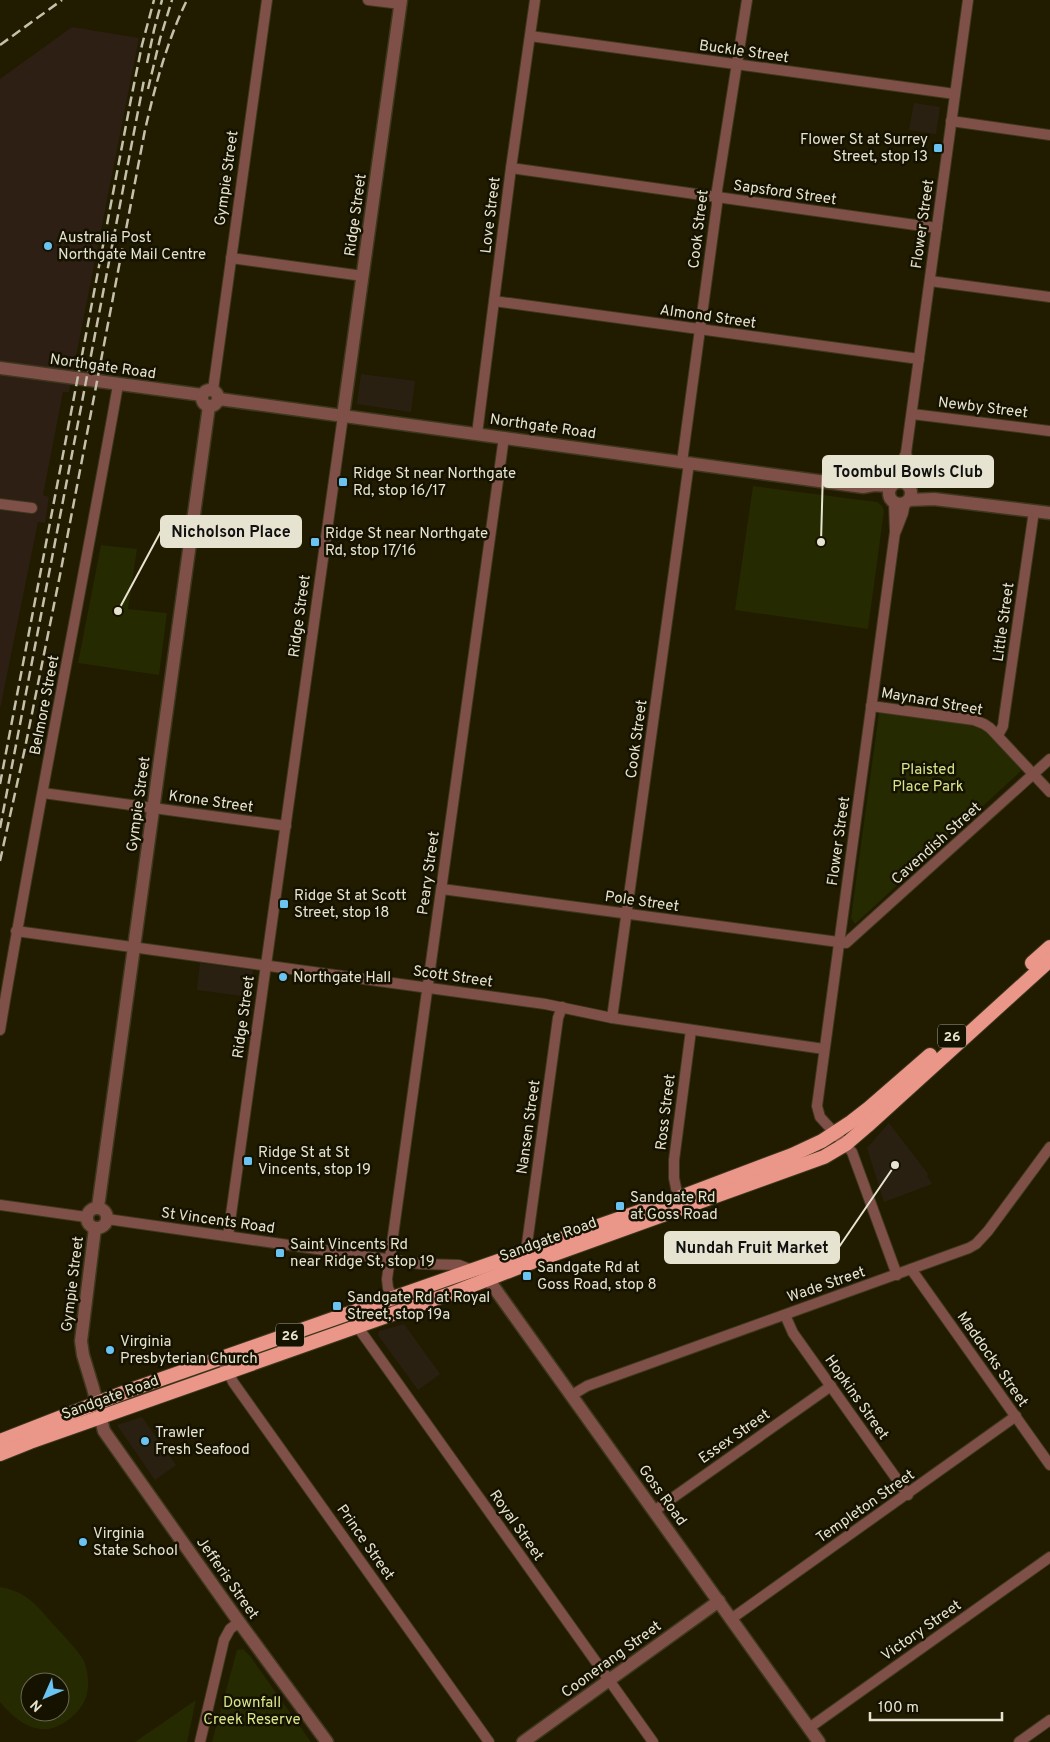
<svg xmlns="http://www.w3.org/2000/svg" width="1050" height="1742" font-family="Overpass,sans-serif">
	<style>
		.commercial { fill: #2a2011 }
		.industrial { fill: #2d1f13 }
		.green { fill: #262a00; fill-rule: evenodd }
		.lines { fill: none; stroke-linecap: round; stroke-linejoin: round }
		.minor-casing { stroke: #3d371d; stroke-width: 12 }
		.tertiary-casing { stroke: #3d371d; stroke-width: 15 }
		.trunk-casing { stroke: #3d371d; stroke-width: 16 }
		.minor { stroke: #7f5048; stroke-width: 10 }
		.tertiary { stroke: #7f5048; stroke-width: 12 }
		.trunk { stroke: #ea9688; stroke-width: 14 }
		.rail { stroke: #c3c0ac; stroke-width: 2.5; stroke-dasharray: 10 5; stroke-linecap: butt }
		.poi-dot { fill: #6ac3f1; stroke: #161200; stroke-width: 2 }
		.labels { text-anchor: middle; stroke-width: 5; stroke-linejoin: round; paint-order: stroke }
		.shield { fill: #161200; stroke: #a8a492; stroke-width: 1 }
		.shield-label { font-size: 14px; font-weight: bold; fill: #e6e3d1 }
		.street-label { font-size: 15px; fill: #e6e3d1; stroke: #161200 }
		.poi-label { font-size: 15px; fill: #e6e3d1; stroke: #161200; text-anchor: start }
		.park-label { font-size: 15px; fill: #d9e68c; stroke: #161200 }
		.leader { fill: none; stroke: #e6e3d1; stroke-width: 2 }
		.callout-dot { fill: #e6e3d1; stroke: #161200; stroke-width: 2 }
		.callout { fill: #e6e3d1; stroke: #e6e3d1; stroke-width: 2 }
		.callout-label { font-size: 16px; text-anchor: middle; font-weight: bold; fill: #111 }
	</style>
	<rect width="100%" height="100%" fill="#211b00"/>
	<g class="commercial">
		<path d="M914,103L940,107L936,134L909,130Z"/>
		<path d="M361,374L415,381L411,412L357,404Z"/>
		<path d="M200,963L253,970L250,997L197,990Z"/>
		<path d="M889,1123L928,1174L927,1176L932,1184L884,1202L867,1148Z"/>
		<path d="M404,1324L440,1374L418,1390L378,1335L379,1331Z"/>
		<path d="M142,1417L176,1465L155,1480L117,1425Z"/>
	</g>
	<path class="industrial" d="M72,27L139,38L69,392H63L43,495L49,497L45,523L38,522L0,709V79Z"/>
	<g class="green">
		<path d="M753,486L877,502L882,506L884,511L868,629L735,610Z"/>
		<path d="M101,545L137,549L128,609L167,613L159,675L78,663Z"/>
		<path d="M879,713L982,726L1022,770L855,924L851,918Z"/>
		<path d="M0,1587C25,1591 36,1604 52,1623C60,1632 79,1651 84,1661C89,1673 90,1691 84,1702C77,1716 56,1732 40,1729C24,1727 10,1714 0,1702ZM30,1682H60V1712H30Z"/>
		<path d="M243,1649L250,1656L311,1742H212L237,1650Z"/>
		<path d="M196,1700L187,1742H135Z"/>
	</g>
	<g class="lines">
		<defs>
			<g id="minor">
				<path d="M368,0L401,4"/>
				<path d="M530,36L955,94"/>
				<path d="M951,121L1050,135"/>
				<path d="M511,168L937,228"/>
				<path d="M231,258L363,276"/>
				<path d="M930,281L1050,297"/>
				<path d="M494,301L919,359"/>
				<path d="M213,390L267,0"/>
				<path d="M912,414L1050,431"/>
				<path d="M477,434L511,168L535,0"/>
				<path d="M906,453L909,465V485"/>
				<path d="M682,462L717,204V190L747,0"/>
				<path d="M896,482L901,464L906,453L968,0"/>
				<path d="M894,502L895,532L817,1106L820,1117L852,1152L897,1275"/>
				<path d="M0,504L32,508"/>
				<path d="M896,531L903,513L905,503"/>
				<path d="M871,706L974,720L984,724L990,728L1050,792"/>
				<path d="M998,735L1003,726L1004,718L1034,511"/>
				<path d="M43,793L286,826"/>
				<path d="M442,889L846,943L1050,759"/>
				<path d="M16,931L545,1004L612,1018L824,1049"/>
				<path d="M612,1018L689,463"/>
				<path d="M0,1030C36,814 80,600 118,385"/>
				<path d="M678,1198L674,1178V1160L691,1030"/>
				<path d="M0,1205L86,1217"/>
				<path d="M107,1219L421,1264L459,1265L472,1270"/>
				<path d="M228,1236L343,416"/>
				<path d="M526,1251L558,1018L562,1007"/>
				<path d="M911,1269L1050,1465"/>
				<path d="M399,1311L388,1288L387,1279L504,437"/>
				<path d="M785,1315L793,1333L908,1495"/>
				<path d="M357,1326L653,1742"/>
				<path d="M221,1358L233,1382L489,1742"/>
				<path d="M572,1395L587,1386L969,1248L976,1244L988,1231L1050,1147"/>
				<path d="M654,1511L831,1386"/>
				<path d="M731,1619L1016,1416"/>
				<path d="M809,1728L1050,1557"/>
				<path d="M200,1742L224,1640L230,1629L239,1622"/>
				<path d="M1019,1742L1050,1720"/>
			</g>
			<g id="tertiary">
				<path d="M0,368L202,395"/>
				<circle cx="210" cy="398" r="8"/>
				<path d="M219,399L863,487L874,485L891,486"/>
				<path d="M343,416L401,0"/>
				<circle cx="900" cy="493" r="11"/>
				<path d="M909,500L934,499L1050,513"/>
				<path d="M98,1207L209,406"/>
				<circle cx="97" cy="1218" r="10"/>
				<path d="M95,1228L81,1341L83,1355L93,1388L104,1431L239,1622L327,1742"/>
				<path d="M483,1272L819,1742"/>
				<path d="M523,1742L719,1601"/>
			</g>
			<g id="trunk">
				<path d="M1032,963L1050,947"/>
				<path d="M0,1441L133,1389L678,1198L792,1155L822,1141L851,1122L869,1108L930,1055"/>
				<path d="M0,1454L30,1442L455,1292L527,1264L824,1157L846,1144L867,1126L1050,960"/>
			</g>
		</defs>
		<use href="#minor" class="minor-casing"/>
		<use href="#tertiary" class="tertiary-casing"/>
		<use href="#trunk" class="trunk-casing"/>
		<use href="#minor" class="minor"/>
		<use href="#tertiary" class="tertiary"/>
		<use href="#trunk" class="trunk"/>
		<g class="rail">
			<path d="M0,45L62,0"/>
			<path d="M147,63L154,30L162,0"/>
			<path d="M148,89L160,39L172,0"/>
			<path d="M0,784L131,99L142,45L154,0"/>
			<path d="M0,828L144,80"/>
			<path d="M0,861L25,748L60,575L145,130C155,86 167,41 187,0"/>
		</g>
	</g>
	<g class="poi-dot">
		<rect x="933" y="143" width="10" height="10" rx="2.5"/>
		<circle cx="48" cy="246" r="5"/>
		<rect x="338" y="477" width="10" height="10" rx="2.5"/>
		<rect x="310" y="537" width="10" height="10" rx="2.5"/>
		<rect x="279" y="899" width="10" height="10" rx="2.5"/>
		<circle cx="283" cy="977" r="5"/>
		<rect x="243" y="1156" width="10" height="10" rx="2.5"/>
		<rect x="615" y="1201" width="10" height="10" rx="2.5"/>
		<rect x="275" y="1248" width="10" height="10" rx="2.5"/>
		<rect x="522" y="1271" width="10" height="10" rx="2.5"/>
		<rect x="332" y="1301" width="10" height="10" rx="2.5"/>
		<circle cx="110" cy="1350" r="5"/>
		<circle cx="145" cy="1441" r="5"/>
		<circle cx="83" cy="1542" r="5"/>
	</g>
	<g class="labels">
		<g class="shield">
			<rect x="938" y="1024.5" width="28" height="23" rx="4"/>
			<rect x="276" y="1323.5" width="28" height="23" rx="4"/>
		</g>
		<g class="shield-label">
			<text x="952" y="1041">26</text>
			<text x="290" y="1340">26</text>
		</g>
		<g class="street-label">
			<text transform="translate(744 51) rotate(8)" y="5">Buckle Street</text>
			<text transform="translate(226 178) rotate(-82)" y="5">Gympie Street</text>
			<text transform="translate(785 192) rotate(8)" y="5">Sapsford Street</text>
			<text transform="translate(355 215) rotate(-82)" y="5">Ridge Street</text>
			<text transform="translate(490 215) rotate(-83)" y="5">Love Street</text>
			<text transform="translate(922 224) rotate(-82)" y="5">Flower Street</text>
			<text transform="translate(698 229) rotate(-83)" y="5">Cook Street</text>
			<text transform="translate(708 316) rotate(8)" y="5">Almond Street</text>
			<text transform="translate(103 366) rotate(8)" y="5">Northgate Road</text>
			<text transform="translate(983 407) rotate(7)" y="5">Newby Street</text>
			<text transform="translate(543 426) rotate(8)" y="5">Northgate Road</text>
			<text transform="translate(299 616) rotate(-82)" y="5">Ridge Street</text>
			<text transform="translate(1003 622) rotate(-82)" y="5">Little Street</text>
			<text transform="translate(932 701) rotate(10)" y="5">Maynard Street</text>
			<text transform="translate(44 705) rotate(-79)" y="5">Belmore Street</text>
			<text transform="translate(636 739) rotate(-82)" y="5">Cook Street</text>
			<text transform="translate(211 801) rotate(8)" y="5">Krone Street</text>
			<text transform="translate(138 804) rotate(-82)" y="5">Gympie Street</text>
			<text transform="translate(838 841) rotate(-82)" y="5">Flower Street</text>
			<text transform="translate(936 843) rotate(-42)" y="5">Cavendish Street</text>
			<text transform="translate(428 873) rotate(-82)" y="5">Peary Street</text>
			<text transform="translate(642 901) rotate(8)" y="5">Pole Street</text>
			<text transform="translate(453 976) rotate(8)" y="5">Scott Street</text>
			<text transform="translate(243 1017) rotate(-82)" y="5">Ridge Street</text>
			<text transform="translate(665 1112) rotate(-83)" y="5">Ross Street</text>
			<text transform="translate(528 1127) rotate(-82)" y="5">Nansen Street</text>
			<text transform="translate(218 1220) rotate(8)" y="5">St Vincents Road</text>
			<text transform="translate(548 1239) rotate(-20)" y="5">Sandgate Road</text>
			<text transform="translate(72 1284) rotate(-83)" y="5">Gympie Street</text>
			<text transform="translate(826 1284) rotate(-19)" y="5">Wade Street</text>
			<text transform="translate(993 1359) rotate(55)" y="5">Maddocks Street</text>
			<text transform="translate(110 1397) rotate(-20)" y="5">Sandgate Road</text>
			<text transform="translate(857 1397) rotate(55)" y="5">Hopkins Street</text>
			<text transform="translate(734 1436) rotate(-35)" y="5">Essex Street</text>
			<text transform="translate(663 1495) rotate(54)" y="5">Goss Road</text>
			<text transform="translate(865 1506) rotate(-35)" y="5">Templeton Street</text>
			<text transform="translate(517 1525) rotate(55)" y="5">Royal Street</text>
			<text transform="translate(366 1542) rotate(55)" y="5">Prince Street</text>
			<text transform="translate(228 1578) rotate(55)" y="5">Jefferis Street</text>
			<text transform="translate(921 1630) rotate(-35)" y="5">Victory Street</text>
			<text transform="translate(611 1659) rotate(-36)" y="5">Coonerang Street</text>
		</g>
		<g class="poi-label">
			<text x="928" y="144" text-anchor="end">Flower St at Surrey<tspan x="928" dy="17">Street, stop 13</tspan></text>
			<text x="58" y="242">Australia Post<tspan x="58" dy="17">Northgate Mail Centre</tspan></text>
			<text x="353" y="478">Ridge St near Northgate<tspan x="353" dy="17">Rd, stop 16/17</tspan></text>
			<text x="325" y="538">Ridge St near Northgate<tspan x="325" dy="17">Rd, stop 17/16</tspan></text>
			<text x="294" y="900">Ridge St at Scott<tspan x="294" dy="17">Street, stop 18</tspan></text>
			<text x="293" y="982">Northgate Hall</text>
			<text x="258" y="1157">Ridge St at St<tspan x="258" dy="17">Vincents, stop 19</tspan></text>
			<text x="630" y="1202">Sandgate Rd<tspan x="630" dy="17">at Goss Road</tspan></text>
			<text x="290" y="1249">Saint Vincents Rd<tspan x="290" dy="17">near Ridge St, stop 19</tspan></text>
			<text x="537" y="1272">Sandgate Rd at<tspan x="537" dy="17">Goss Road, stop 8</tspan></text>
			<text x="347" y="1302">Sandgate Rd at Royal<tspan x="347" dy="17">Street, stop 19a</tspan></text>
			<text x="120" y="1346">Virginia<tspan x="120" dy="17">Presbyterian Church</tspan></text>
			<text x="155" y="1437">Trawler<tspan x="155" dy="17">Fresh Seafood</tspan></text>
			<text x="93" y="1538">Virginia<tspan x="93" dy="17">State School</tspan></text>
		</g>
		<g class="park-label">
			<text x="928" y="774">Plaisted<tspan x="928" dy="17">Place Park</tspan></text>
			<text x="252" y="1707">Downfall<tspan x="252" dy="17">Creek Reserve</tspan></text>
		</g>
	</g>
	<path class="leader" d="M821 542L823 471M118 611L161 531M895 1165L839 1247"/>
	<g class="callout-dot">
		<circle cx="821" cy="542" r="5"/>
		<circle cx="118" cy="611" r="5"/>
		<circle cx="895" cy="1165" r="5"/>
	</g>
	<g class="callout">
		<rect x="823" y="456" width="170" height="31" rx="5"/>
		<rect x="161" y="516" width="140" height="31" rx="5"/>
		<rect x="665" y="1232" width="174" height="31" rx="5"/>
	</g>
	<g class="callout-label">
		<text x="908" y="477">Toombul Bowls Club</text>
		<text x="231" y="537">Nicholson Place</text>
		<text x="752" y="1253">Nundah Fruit Market</text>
	</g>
	<g transform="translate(45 1697) rotate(225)"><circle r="24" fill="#161200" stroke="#696654"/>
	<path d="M0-4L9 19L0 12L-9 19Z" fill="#6ac3f1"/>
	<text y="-8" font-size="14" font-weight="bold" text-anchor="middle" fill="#e6e3d1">N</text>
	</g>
	<path d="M870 1712v8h132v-8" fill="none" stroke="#e6e3d1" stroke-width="2.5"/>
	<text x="878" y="1712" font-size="15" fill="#e6e3d1" stroke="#161200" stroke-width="4" paint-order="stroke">100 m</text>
</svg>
